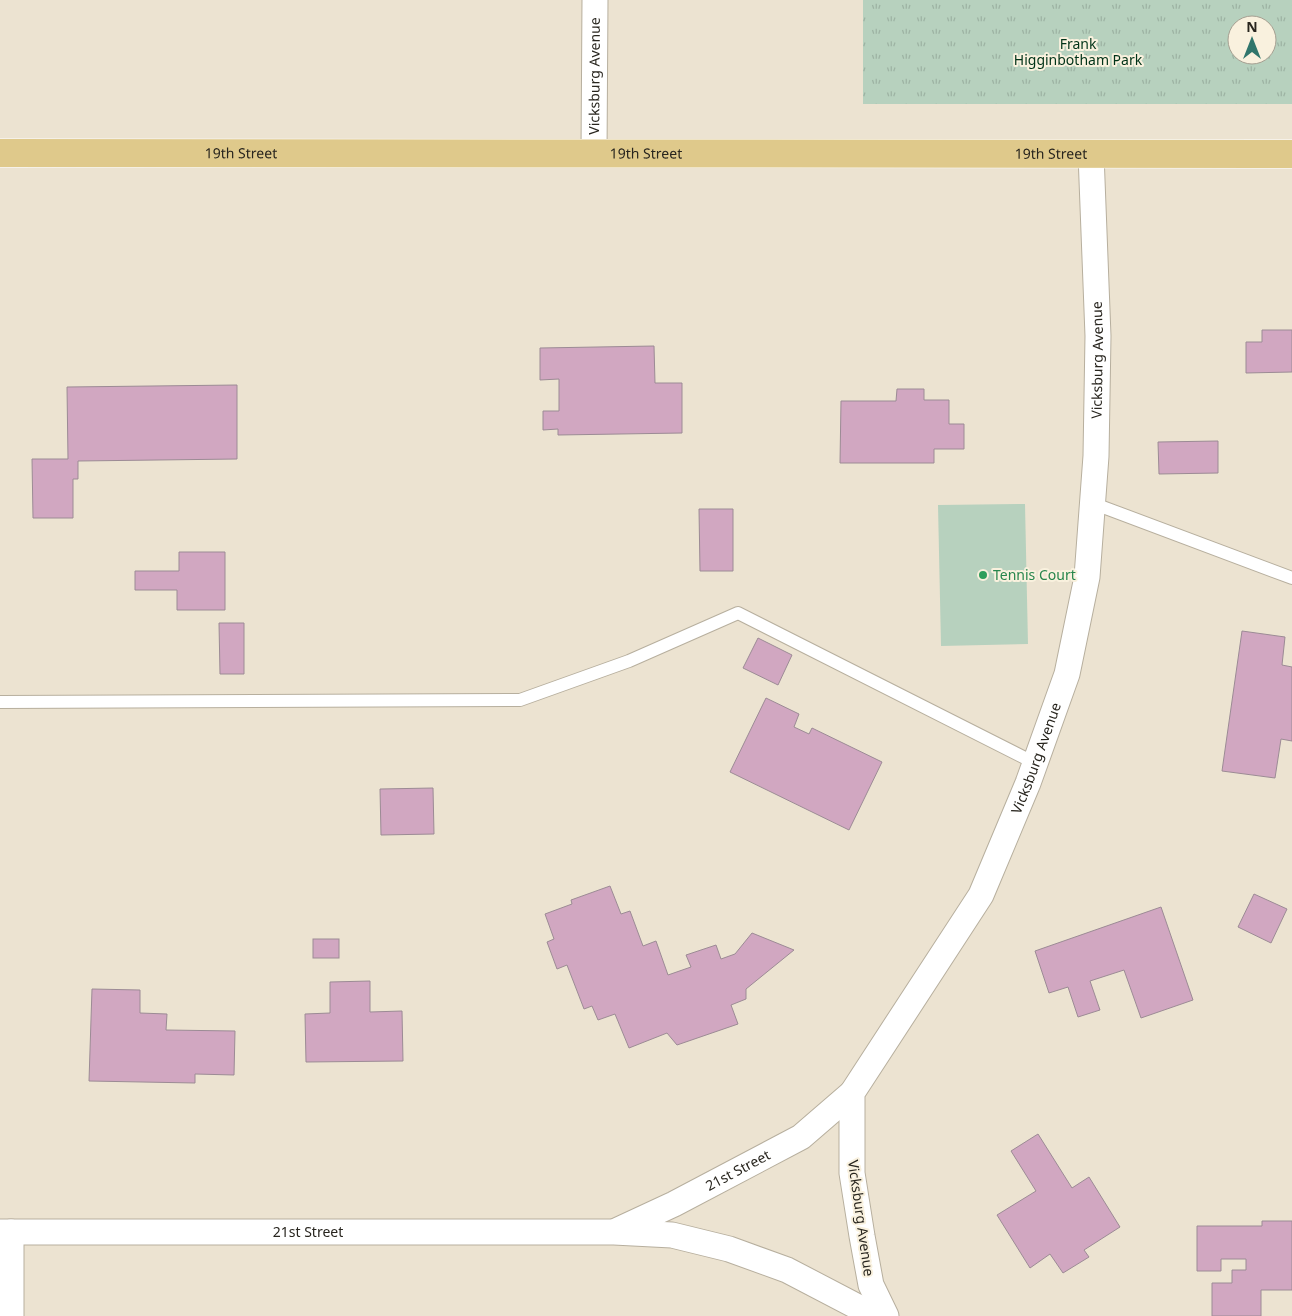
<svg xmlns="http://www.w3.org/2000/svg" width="1292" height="1316" font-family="'Noto Sans',sans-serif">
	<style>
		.park { fill: url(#park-tufts); fill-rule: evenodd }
		.pitch { fill: #b7d1be }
		.building { fill: #d1a7c1; stroke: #9c8b95 }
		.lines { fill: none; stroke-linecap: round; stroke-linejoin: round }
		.lane-casing { stroke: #b7af9e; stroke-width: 14 }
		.street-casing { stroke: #b7af9e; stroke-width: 27 }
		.primary-casing { stroke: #fff; stroke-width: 29 }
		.lane { stroke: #fff; stroke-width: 12 }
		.street { stroke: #fff; stroke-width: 25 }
		.primary { stroke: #dfc98b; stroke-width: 28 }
		.leisure-dot { fill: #2e9e5b; stroke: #f9f1de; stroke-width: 2 }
		.labels { text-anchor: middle; stroke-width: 4; stroke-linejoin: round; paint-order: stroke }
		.park-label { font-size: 14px; fill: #003318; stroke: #f9f1de }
		.street-label { font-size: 14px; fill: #28251e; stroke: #f9f1de }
		.leisure-label { font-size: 14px; fill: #27864d; stroke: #f9f1de; text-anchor: start }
	</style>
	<defs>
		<pattern id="park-tufts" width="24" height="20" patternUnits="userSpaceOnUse" patternTransform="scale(1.25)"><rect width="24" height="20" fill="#b7d1be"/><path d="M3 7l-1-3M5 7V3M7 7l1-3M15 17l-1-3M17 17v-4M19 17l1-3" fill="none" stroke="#9db3a3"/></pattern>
	</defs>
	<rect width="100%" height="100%" fill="#ece3d1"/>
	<path class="park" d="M863,0H1292V104H863ZM1237,25H1267V55H1237Z"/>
	<path class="pitch" d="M1025,504L1028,644L941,646L938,505Z"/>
	<g class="building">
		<path d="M1262,330H1292V372L1246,373V342H1262Z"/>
		<path d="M654,346L655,383H682V433L558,435V429L543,430V411H559V379L540,380V348Z"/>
		<path d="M237,385V459L78,461V479H73V518H33L32,459H68L67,387Z"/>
		<path d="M897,389H924V400H949V424H964V449H934V463H840L841,401H896Z"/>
		<path d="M1218,441V473L1159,474L1158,442Z"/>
		<path d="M699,509H733V571H700Z"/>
		<path d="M179,552H225V610H177V590H135V571H179Z"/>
		<path d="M219,623H244V674H220Z"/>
		<path d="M1242,631L1285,637L1282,665L1292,667V741L1281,739L1275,778L1222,771Z"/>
		<path d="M758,638L792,655L778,685L743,668Z"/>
		<path d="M766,698L799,714L794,727L809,734L812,728L882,762L849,830L730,772Z"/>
		<path d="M433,788L434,834L381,835L380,789Z"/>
		<path d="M610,886L621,914L630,911L643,946L656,941L668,975L691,967L686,955L716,945L721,959L735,954L752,933L794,950L746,989V999L731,1005L738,1024L677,1045L667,1033L629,1048L615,1014L598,1020L592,1006L584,1009L567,965L557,969L547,942L554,939L545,914L572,904L571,900Z"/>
		<path d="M1254,894L1287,909L1271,943L1238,927Z"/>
		<path d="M1161,907L1193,1000L1141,1018L1124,970L1090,981L1100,1010L1078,1017L1068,987L1049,993L1035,951Z"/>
		<rect x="313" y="939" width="26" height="19"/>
		<path d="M370,981V1012L402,1011L403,1061L306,1062L305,1014L330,1013V982Z"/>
		<path d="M92,989L140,990V1013L167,1014L166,1030L235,1031L234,1075L195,1074V1083L89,1081Z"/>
		<path d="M1038,1134L1072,1188L1089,1177L1120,1227L1084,1250L1089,1257L1063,1273L1050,1254L1030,1268L997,1215L1036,1191L1011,1151Z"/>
		<path d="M1262,1221H1292V1290H1261V1316H1212V1283H1232V1270H1246V1259H1221V1271H1197V1226H1262Z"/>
	</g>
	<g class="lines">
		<defs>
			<g id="lane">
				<path d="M1092,503L1292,578"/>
				<path d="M0,702L520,700L629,661L738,613L1035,763"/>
			</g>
			<g id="street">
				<path id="s1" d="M594,154L595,0"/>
				<path id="s2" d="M618,1230L674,1204L801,1137L852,1093"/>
				<path id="s3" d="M0,1232H614L672,1235L729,1249L787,1270L856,1306L869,1316"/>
				<path d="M11,1316V1232"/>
				<path id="s4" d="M886,1316L871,1285L862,1236L852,1173V1093L981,895L1028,783L1067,674L1087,577L1096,456L1098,336L1091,154"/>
			</g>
			<g id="primary">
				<path id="s5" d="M0,153L1292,154"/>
			</g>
		</defs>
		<use href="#lane" class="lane-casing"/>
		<use href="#street" class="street-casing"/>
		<use href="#primary" class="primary-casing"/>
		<use href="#lane" class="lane"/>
		<use href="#street" class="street"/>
		<use href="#primary" class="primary"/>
	</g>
	<circle class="leisure-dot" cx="983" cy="575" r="5"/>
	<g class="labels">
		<g class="park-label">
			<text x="1078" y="49">Frank<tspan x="1078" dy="16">Higginbotham Park</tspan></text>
		</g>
		<g class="street-label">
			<text dy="5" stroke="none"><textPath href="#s1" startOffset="78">Vicksburg Avenue</textPath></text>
			<text dy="5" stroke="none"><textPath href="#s5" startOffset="241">19th Street</textPath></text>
			<text dy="5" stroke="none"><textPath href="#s5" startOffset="646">19th Street</textPath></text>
			<text dy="5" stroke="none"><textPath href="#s5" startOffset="1051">19th Street</textPath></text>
			<text dy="5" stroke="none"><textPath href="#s4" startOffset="1018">Vicksburg Avenue</textPath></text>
			<text dy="5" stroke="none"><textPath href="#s4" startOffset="612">Vicksburg Avenue</textPath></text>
			<text dy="5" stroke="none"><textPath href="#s2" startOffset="134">21st Street</textPath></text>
			<text transform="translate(861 1218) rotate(82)" y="5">Vicksburg Avenue</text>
			<text dy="5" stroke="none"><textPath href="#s3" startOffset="308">21st Street</textPath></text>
		</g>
		<g class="leisure-label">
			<text x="993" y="580">Tennis Court</text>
		</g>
	</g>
	<g transform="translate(1252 40)"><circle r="24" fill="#f9f1de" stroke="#a59f91"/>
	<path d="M0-4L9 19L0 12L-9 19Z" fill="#30766c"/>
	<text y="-8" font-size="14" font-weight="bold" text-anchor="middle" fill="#28251e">N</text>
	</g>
</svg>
